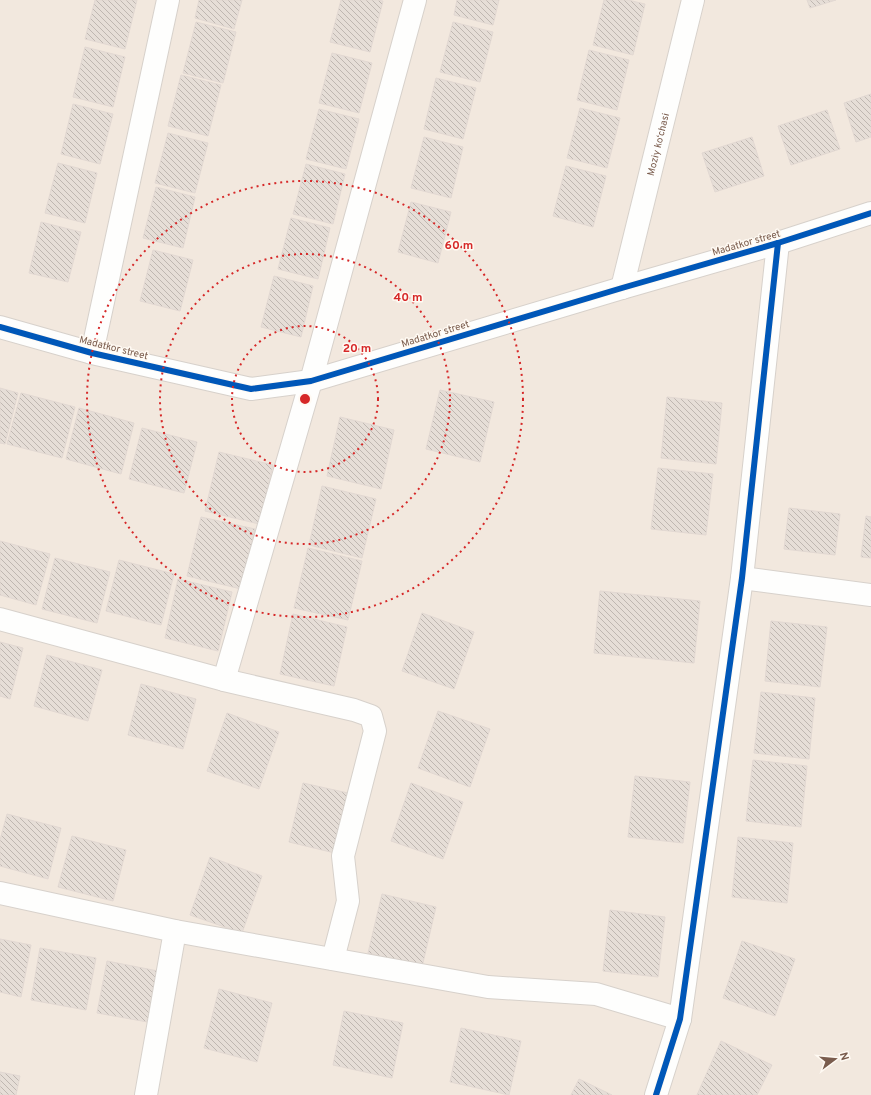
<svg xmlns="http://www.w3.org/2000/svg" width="871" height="1095" font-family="Overpass,sans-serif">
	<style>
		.residential { fill: #f2e8de }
		.building { fill: url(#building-back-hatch); stroke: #e2d8d2 }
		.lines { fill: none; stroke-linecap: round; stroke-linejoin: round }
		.minor-casing { stroke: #d7d1cb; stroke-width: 24 }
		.tertiary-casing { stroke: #d7d1cb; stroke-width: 24 }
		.minor { stroke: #fefefd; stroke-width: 22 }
		.tertiary { stroke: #fefefd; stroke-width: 22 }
		.cycleway-casing { stroke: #fffaf3; stroke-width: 8 }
		.cycleway { stroke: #0057b8; stroke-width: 6 }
		.ring { fill: none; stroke: #d62828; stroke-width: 2; stroke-dasharray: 2 4 }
		.labels { text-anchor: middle; stroke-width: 3; stroke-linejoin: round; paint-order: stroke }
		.street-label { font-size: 10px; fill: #7a5c4d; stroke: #fffaf3 }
		.centre { fill: #d62828; stroke: #fffaf3; stroke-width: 2 }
		.ring-label { font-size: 12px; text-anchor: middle; font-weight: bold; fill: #d62828; stroke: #fffaf3; stroke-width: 3; stroke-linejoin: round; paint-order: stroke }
	</style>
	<defs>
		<pattern id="building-back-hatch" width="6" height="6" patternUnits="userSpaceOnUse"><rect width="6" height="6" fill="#e6ded7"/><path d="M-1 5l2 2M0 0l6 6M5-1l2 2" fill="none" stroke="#bfb7b1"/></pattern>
	</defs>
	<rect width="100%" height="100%" fill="#f9f5f0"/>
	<rect class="residential" x="0" y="0" width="871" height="1095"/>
	<g class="building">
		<path d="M95,0H137L125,49L85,39Z"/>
		<path d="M199,0H242L234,29L195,18Z"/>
		<path d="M341,0H377L383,1L370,52L330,42Z"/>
		<path d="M457,0H499L493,25L454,15Z"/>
		<path d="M604,0H628L645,4L633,55L593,45Z"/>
		<path d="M807,0H836L810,8Z"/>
		<path d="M196,22L236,32L223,83L183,73Z"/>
		<path d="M453,22L493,32L480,82L440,72Z"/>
		<path d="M85,47L125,57L113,107L73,97Z"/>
		<path d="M589,50L629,60L617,110L577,100Z"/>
		<path d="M332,53L372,63L359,113L319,103Z"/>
		<path d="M181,75L221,85L208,136L168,126Z"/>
		<path d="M436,78L476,88L463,139L424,129Z"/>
		<path d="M871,94V137L856,142L844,103Z"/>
		<path d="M73,104L113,114L100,164L61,154Z"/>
		<path d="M580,108L620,118L607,168L567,158Z"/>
		<path d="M319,109L359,119L346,169L306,159Z"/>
		<path d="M827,110L840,149L791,165L778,126Z"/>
		<path d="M168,133L208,143L195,193L155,183Z"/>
		<path d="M424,137L463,147L451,198L411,188Z"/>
		<path d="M752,137L764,176L715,192L702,153Z"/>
		<path d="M58,163L97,173L85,223L45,213Z"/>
		<path d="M306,164L345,174L333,224L293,214Z"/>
		<path d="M566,166L606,176L593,227L553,216Z"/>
		<path d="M156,187L195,197L183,248L143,238Z"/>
		<path d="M411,202L451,212L438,263L398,252Z"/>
		<path d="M291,218L330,228L318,279L278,269Z"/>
		<path d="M41,222L81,232L68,282L29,273Z"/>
		<path d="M153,250L193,260L180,311L140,301Z"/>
		<path d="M274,276L313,286L301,337L261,327Z"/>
		<path d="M0,388L18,393L5,444L0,443Z"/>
		<path d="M440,390L494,402L480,462L426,449Z"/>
		<path d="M21,393L75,407L62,458L7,444Z"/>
		<path d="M667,397L722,403L716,464L661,458Z"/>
		<path d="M79,408L134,423L121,474L66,459Z"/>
		<path d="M340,417L394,430L381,489L327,476Z"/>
		<path d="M142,428L197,442L184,493L129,479Z"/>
		<path d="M219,452L273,465L259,524L205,511Z"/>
		<path d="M658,468L713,474L706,535L651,529Z"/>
		<path d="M322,486L376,499L362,558L309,545Z"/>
		<path d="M789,508L840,514L835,555L784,549Z"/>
		<path d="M866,516L871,517V558L861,557Z"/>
		<path d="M201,517L255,529L241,589L187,576Z"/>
		<path d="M0,541L50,554L36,605L0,595Z"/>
		<path d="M308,548L362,561L348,620L294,608Z"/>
		<path d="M55,558L110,572L97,623L42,609Z"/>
		<path d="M119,560L174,574L161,625L106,611Z"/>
		<path d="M178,579L232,592L218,651L165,638Z"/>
		<path d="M600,591L700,601L694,663L594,653Z"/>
		<path d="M422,613L474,632L454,689L402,671Z"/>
		<path d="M293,614L347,627L334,686L280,674Z"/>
		<path d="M771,621L827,627L820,687L765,681Z"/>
		<path d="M0,642L23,648L10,699L0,696Z"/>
		<path d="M47,655L102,670L88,721L34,706Z"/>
		<path d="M141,684L196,699L183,749L128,735Z"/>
		<path d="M761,692L815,698L809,759L754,753Z"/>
		<path d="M438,711L490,729L470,787L418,768Z"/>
		<path d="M227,713L279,732L259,789L207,771Z"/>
		<path d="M753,760L807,766L801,827L746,821Z"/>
		<path d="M635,776L690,782L683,843L628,837Z"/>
		<path d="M303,783L357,795L343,855L289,842Z"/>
		<path d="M411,783L463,802L443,859L391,841Z"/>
		<path d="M7,814L61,828L48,879L0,866V840Z"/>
		<path d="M72,836L126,850L113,901L58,887Z"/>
		<path d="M738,837L793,843L787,903L732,897Z"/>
		<path d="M210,857L262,876L242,933L190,915Z"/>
		<path d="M382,894L436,907L422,967L368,953Z"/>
		<path d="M610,910L665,917L658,977L603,971Z"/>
		<path d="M0,939L31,945L21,997L0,992Z"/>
		<path d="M742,941L795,959L775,1016L723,998Z"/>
		<path d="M40,948L96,958L86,1010L31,1000Z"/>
		<path d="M107,961L163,972L153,1023L97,1013Z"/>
		<path d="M219,989L272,1003L257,1062L204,1048Z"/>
		<path d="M344,1011L403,1023L392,1078L333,1065Z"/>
		<path d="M461,1028L521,1041L509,1095L450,1082Z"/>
		<path d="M721,1041L772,1065L757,1095H697Z"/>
		<path d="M0,1072L20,1076L16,1095H0Z"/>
		<path d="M579,1079L612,1095H571Z"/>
	</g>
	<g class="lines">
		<defs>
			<g id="minor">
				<path id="s1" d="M622,288L693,0"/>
				<path d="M92,353L168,0"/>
				<path d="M742,578L871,595"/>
				<path d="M0,619L224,680L354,710L371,716L375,731L343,856L348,901L333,959"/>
				<path d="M224,680L311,381L415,0"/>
				<path d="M0,893L175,931L488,987L596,994L680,1019"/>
				<path d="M146,1095L175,931"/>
				<path d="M656,1095L680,1019L742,578L778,243"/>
			</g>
			<path id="tertiary" d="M0,327L92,353L251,389L311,381L622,288L778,243L871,213"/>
		</defs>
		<use href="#minor" class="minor-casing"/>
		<use href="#tertiary" class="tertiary-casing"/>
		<use href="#minor" class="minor"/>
		<use href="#tertiary" class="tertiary"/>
		<defs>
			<g id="cycleway">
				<path d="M0,327L92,353L251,389L311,381L622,288L778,243L871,213"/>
				<path d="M656,1095L680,1019L742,578L778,243"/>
			</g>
		</defs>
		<use href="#cycleway" class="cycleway-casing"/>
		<use href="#cycleway" class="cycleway"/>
	</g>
	<g class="ring">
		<circle cx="305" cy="399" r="73"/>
		<circle cx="305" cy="399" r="145"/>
		<circle cx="305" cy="399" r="218"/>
	</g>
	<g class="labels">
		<g class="street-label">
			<text dy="4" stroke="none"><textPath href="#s1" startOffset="148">Moziy ko‘chasi</textPath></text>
			<text transform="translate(746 242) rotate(-16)" y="4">Madatkor street</text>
			<text transform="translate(435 333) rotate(-17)" y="4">Madatkor street</text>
			<text transform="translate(114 347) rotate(14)" y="4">Madatkor street</text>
		</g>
	</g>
	<circle cx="305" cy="399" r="6" class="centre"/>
	<g class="ring-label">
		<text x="459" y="249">60 m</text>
		<text x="408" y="301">40 m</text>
		<text x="357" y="352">20 m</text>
	</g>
	<g transform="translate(835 1059) rotate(74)" stroke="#fffaf3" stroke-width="3" paint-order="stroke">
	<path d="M0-3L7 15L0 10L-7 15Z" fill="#7a5c4d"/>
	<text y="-6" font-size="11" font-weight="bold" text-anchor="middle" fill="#7a5c4d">N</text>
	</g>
</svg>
